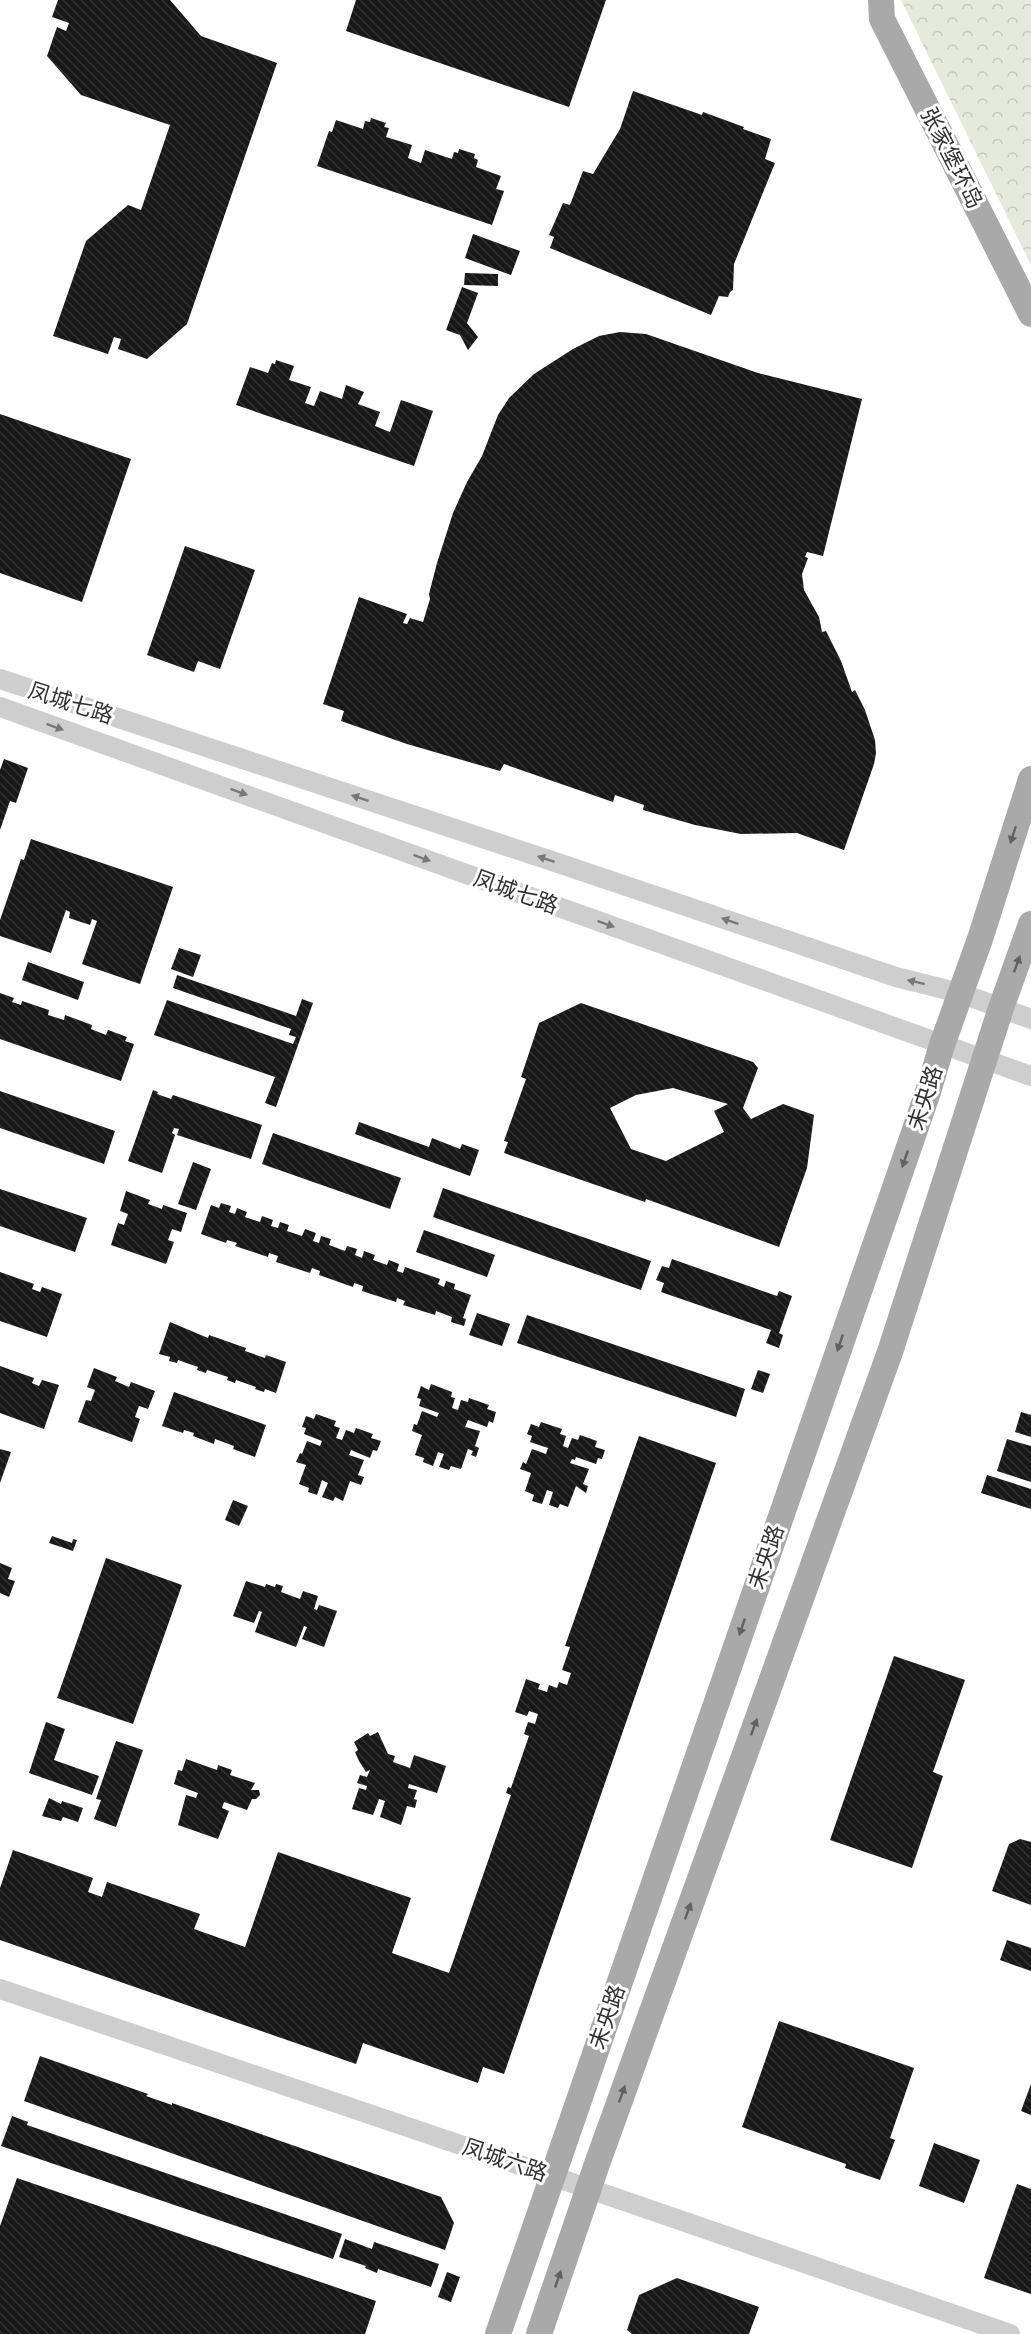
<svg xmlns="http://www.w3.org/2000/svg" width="1031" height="2334" viewBox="0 0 1031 2334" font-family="Cabin,'Noto Sans SC',sans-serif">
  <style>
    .park { fill: url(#park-crowns) }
    .building { fill: url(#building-back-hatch); fill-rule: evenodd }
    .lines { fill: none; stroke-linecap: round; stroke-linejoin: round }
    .tertiary { stroke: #cecece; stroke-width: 20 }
    .primary { stroke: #a9a9a9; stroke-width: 26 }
    .oneway { fill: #787878 }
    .oneway2 { fill: #616161 }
    .labels { text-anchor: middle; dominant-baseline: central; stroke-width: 6; stroke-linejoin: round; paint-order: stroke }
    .street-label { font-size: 22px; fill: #313131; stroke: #fff }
  </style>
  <defs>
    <pattern id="park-crowns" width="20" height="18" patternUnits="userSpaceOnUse" patternTransform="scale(1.5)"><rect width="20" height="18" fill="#e5eadd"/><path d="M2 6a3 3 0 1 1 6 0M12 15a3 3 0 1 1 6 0" fill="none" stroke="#c5c9be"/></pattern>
    <pattern id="building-back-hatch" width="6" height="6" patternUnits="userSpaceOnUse" patternTransform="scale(1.5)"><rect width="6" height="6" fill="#181818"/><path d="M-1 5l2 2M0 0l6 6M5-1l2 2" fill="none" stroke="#313131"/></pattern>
  </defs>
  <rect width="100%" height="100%" fill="#fff"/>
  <polygon class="park" points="901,0 1031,0 1031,265"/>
  <g class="building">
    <polygon points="58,0 170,0 201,36 277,63 187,324 147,359 118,349 121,339 114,337 108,354 53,336 86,241 128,205 141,210 170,125 81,95 47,56 57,27 66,31 69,23 52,17"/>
    <polygon points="356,0 606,0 569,107 346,31"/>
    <polygon points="633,91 702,115 703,112 744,127 743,129 771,139 765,159 775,163 734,264 733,290 730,292 728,297 719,296 711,315 550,248 554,237 549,235 563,203 570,205 583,171 593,174 620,129"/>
    <polygon points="371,118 386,123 384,127 389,128 386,137 412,145 408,158 421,163 425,150 452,159 454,152 458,153 459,149 475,154 474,158 478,160 476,167 501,176 496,189 504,191 492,225 317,166 329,131 332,132 336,120 363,129 365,121 370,122"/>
    <polygon points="473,234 520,251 511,275 465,258"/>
    <polygon points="465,273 498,274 498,286 464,285"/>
    <polygon points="462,287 478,293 467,323 478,337 468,350 460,335 446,330"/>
    <polygon points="620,332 646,334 758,373 862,399 823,556 807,552 805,557 808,558 802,574 804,590 819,617 822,632 826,631 841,661 852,692 855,690 865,710 875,740 876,753 874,764 844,850 797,833 741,834 695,825 643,810 644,805 615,795 613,802 504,764 500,771 407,744 341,721 344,711 323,704 359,597 407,614 403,623 407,624 410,618 423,622 430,599 429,594 437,563 453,513 467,482 482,456 498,415 509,398 534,374 573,349 599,336"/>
    <polygon points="276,360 294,366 289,380 311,387 305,403 314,406 320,391 342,399 346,385 364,392 358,404 380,412 375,426 390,432 401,400 433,411 414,466 236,405 250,367 268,373 272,363 275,364"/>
    <polygon points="0,414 131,459 82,602 0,573"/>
    <polygon points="185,546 255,570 220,669 198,661 194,672 147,655"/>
    <polygon points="4,759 28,768 16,803 10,801 0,830 0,770"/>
    <polygon points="31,839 173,887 140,984 82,964 97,921 92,919 90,925 69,918 70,912 66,910 51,953 0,936 0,920 21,859 24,860"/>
    <polygon points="179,948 201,955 193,977 171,969"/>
    <polygon points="28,962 84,982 78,1000 22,980"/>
    <polygon points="177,975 296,1016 302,999 313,1003 276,1107 265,1103 275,1077 154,1035 167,1000 293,1044 296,1037 289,1035 291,1029 173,988"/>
    <polygon points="0,993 14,998 12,1002 21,1005 22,1001 49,1010 48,1015 64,1020 65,1015 92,1025 91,1029 106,1035 108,1030 127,1037 125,1041 134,1044 121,1081 0,1039"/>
    <path d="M581,1003L753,1062L758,1068L743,1108L751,1119L783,1104L814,1115L807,1168L779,1247L646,1199L645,1202L504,1153L508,1142L504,1141L526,1079L521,1077L539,1023ZM673,1088L728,1104L714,1111L724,1132L666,1161L631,1149L610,1108L636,1095Z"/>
    <polygon points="153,1090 158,1092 157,1094 171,1099 173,1095 262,1125 251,1159 177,1135 179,1129 174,1128 172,1133 175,1135 162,1173 128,1161"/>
    <polygon points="0,1091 115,1131 104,1164 0,1128"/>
    <polygon points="359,1122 429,1147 432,1138 460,1149 462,1144 479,1150 470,1176 355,1134"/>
    <polygon points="273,1133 401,1178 390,1209 262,1164"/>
    <polygon points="193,1162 211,1169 196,1210 178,1204"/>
    <polygon points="443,1188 651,1261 641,1290 433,1217"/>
    <polygon points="0,1189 87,1218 75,1252 0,1226"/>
    <polygon points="126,1191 150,1200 148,1204 162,1209 163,1205 187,1213 181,1232 172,1229 168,1240 174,1242 166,1264 111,1245 118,1223 124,1225 128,1214 120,1211"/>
    <polygon points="221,1203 231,1206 229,1212 235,1214 237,1208 247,1212 245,1217 260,1222 262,1216 273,1220 271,1226 278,1228 280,1222 289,1225 287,1231 302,1236 305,1229 316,1233 313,1241 319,1243 321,1236 331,1239 329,1245 345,1251 347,1246 357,1249 355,1255 362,1258 364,1251 375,1255 373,1260 387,1265 389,1260 399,1264 397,1271 403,1273 405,1267 440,1279 438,1284 444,1287 446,1281 455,1284 454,1289 471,1295 463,1318 466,1319 464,1326 451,1322 452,1317 436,1311 435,1315 403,1305 405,1301 397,1298 396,1302 362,1291 363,1286 354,1283 353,1287 319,1275 320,1271 312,1268 310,1273 276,1262 278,1256 269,1253 268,1257 235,1246 237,1243 227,1240 226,1243 201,1234 211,1205 219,1208"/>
    <polygon points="424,1230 495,1255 487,1277 416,1252"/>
    <polygon points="672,1259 777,1296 779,1291 792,1296 779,1333 783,1335 779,1348 766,1343 771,1330 661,1292 664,1283 656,1280 662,1266 669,1268"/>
    <polygon points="0,1272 34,1284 32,1289 40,1292 42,1287 62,1294 47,1337 0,1321"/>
    <polygon points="477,1313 510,1324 502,1346 469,1335"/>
    <polygon points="527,1315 745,1389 736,1417 517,1343"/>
    <polygon points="170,1322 208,1338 209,1335 246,1348 245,1351 265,1358 266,1355 286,1362 276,1393 265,1389 264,1392 255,1389 256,1387 236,1380 235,1383 227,1380 228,1377 207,1370 206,1373 197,1370 198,1367 178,1360 177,1363 169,1361 170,1357 159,1354"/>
    <polygon points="0,1366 34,1378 32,1383 39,1386 42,1380 59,1385 44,1429 0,1413"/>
    <polygon points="94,1368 117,1377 115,1381 129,1387 131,1382 155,1391 148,1409 139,1406 135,1417 140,1419 132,1442 78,1422 86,1400 91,1401 95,1390 87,1387"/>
    <polygon points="758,1370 770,1374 763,1393 751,1389"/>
    <polygon points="431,1384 452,1392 451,1397 455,1398 452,1408 458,1410 461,1400 468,1402 469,1398 489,1405 487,1409 496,1412 493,1423 489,1421 487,1427 468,1420 465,1427 480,1431 475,1446 479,1448 476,1457 471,1455 473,1451 468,1449 461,1469 451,1466 449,1470 439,1467 444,1454 438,1452 433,1466 423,1462 424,1458 415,1455 422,1435 412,1431 414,1424 417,1425 422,1411 437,1417 439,1413 419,1406 421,1399 417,1398 421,1386 429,1390"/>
    <polygon points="174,1392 266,1425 255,1457 233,1449 234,1446 215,1439 214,1444 193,1436 194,1433 184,1430 183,1433 162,1426"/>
    <polygon points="1021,1412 1031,1415 1031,1437 1015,1432"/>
    <polygon points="316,1414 336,1421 334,1426 340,1428 336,1438 342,1440 346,1430 354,1433 356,1428 373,1434 371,1438 381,1441 377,1451 373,1450 370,1458 351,1450 349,1455 364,1460 358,1475 364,1477 361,1485 350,1481 343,1501 335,1497 333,1501 322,1497 328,1483 322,1480 317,1495 308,1492 309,1488 299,1484 306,1465 296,1462 300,1453 302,1454 307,1441 320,1446 322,1441 304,1434 306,1428 302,1427 306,1416 314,1419"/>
    <polygon points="541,1422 562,1429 560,1434 566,1436 563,1446 568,1448 572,1438 578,1440 580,1435 597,1441 595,1447 605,1450 602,1459 598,1458 596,1464 576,1457 575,1460 572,1459 570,1463 589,1469 583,1484 588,1486 586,1493 576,1486 568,1507 560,1504 558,1508 549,1505 553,1492 547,1490 542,1504 532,1501 534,1495 525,1491 531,1473 520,1469 523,1462 526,1464 532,1449 546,1454 548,1448 530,1442 532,1436 527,1434 531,1424 539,1427"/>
    <polygon points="639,1436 716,1463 504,2074 483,2067 478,2083 363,2043 356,2064 0,1940 0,1888 13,1850 93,1878 88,1892 102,1897 107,1882 200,1914 194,1929 245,1947 278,1852 411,1898 392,1953 449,1973 511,1795 506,1793 508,1787 511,1788 529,1736 524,1734 528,1722 535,1724 538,1714 529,1711 527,1716 515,1712 526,1679 540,1684 538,1689 547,1692 549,1685 557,1688 559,1682 567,1685 571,1673 562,1670 570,1647 565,1646"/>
    <polygon points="1007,1439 1031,1446 1031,1482 997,1471"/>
    <polygon points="0,1449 11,1452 0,1483"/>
    <polygon points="987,1475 1031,1489 1031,1509 981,1493"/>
    <polygon points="233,1500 248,1506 239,1526 225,1520"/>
    <polygon points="52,1536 72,1543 73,1539 77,1540 73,1551 49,1543"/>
    <polygon points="106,1558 182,1585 133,1724 57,1698"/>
    <polygon points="0,1563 12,1568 8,1579 15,1581 9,1597 0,1593"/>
    <polygon points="246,1581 265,1587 266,1584 275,1587 276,1584 283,1586 281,1592 300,1599 303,1591 318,1596 314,1609 317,1610 319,1605 337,1611 324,1647 302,1639 307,1627 304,1626 296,1647 255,1632 262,1612 259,1611 254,1623 233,1616"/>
    <polygon points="894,1656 965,1680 933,1772 943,1776 912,1868 830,1840"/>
    <polygon points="46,1722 65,1729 54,1760 99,1776 92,1795 29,1773"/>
    <polygon points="378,1732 388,1754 395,1756 393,1762 410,1768 414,1755 446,1766 437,1793 409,1784 408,1788 417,1790 414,1799 417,1800 415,1808 407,1806 401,1825 380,1817 385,1801 379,1799 373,1815 352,1809 359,1788 366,1790 367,1786 357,1783 360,1775 367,1777 370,1770 366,1772 359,1761 355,1752 358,1750 354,1742 368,1733 370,1736"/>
    <polygon points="116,1741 143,1750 116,1827 94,1819 101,1800 96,1799"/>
    <polygon points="186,1759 217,1770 218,1765 232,1770 230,1775 255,1783 251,1790 259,1790 260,1795 256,1799 252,1799 247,1810 224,1802 222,1808 229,1811 218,1839 178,1825 186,1795 196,1798 198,1793 174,1784 178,1770 182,1771"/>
    <polygon points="49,1798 61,1804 62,1801 83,1808 78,1822 63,1817 61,1821 42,1816"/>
    <polygon points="1020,1839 1031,1842 1031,1905 992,1891 1009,1844"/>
    <polygon points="1007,1940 1031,1948 1031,1971 1000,1960"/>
    <polygon points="779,2021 914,2068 890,2138 895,2140 880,2180 845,2168 846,2164 742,2127"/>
    <polygon points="40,2056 148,2094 146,2096 172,2105 172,2103 441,2197 454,2223 445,2250 24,2101"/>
    <polygon points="1031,2084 1031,2115 1021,2111"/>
    <polygon points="12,2116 28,2122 27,2125 342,2234 333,2259 1,2146"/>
    <polygon points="934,2143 980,2160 964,2203 919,2186"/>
    <polygon points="17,2178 376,2301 365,2334 0,2334 0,2226"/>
    <polygon points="1017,2184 1031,2189 1031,2294 984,2278"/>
    <polygon points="345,2239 372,2249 374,2242 439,2264 431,2287 378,2269 377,2273 365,2268 366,2266 339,2257"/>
    <polygon points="447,2272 460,2277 451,2302 438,2297"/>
    <polygon points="677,2278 759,2307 749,2334 632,2334 627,2330 639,2295"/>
  </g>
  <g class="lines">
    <g class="tertiary">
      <polyline points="0,679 549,860 896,977 960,993 1031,1019"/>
      <polyline points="0,707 1031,1076"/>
      <polyline points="0,1989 552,2176 1010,2334"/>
    </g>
    <g class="primary">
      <polyline points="881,0 882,19 1031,314"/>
      <polyline points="498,2334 927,1095 942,1045 980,939 1031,779"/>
      <polyline points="539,2334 597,2164 890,1352 1001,1008 1031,924"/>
    </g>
  </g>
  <defs><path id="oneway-solid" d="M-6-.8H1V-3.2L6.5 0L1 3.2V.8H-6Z" transform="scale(1.5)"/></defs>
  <g class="oneway">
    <use href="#oneway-solid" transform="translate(55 727) rotate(20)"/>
    <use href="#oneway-solid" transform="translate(239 792) rotate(20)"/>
    <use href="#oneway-solid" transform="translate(360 798) rotate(-162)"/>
    <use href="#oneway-solid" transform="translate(422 858) rotate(20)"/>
    <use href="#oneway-solid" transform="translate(546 859) rotate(-162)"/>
    <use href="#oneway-solid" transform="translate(730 921) rotate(-161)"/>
    <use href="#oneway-solid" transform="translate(606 924) rotate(20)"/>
    <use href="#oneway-solid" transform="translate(916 982) rotate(-166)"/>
  </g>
  <g class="oneway2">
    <use href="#oneway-solid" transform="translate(1013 835) rotate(108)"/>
    <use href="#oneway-solid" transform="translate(1017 964) rotate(-70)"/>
    <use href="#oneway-solid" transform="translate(905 1159) rotate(109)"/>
    <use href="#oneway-solid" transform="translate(840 1343) rotate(109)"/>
    <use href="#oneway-solid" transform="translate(742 1627) rotate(109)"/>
    <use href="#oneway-solid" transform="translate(754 1727) rotate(-70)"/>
    <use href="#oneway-solid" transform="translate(688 1911) rotate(-70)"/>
    <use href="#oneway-solid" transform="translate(622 2094) rotate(-70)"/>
    <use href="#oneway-solid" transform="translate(558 2279) rotate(-71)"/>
  </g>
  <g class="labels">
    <g class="street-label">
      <text transform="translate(952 158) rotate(63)">张家堡环岛</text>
      <text transform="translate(71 703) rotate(18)">凤城七路</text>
      <text transform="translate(516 892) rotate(20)">凤城七路</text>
      <text transform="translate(925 1098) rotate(-72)">未央路</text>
      <text transform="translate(766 1557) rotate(-71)">未央路</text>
      <text transform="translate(607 2017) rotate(-71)">未央路</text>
      <text transform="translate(505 2160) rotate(19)">凤城六路</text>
    </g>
  </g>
</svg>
